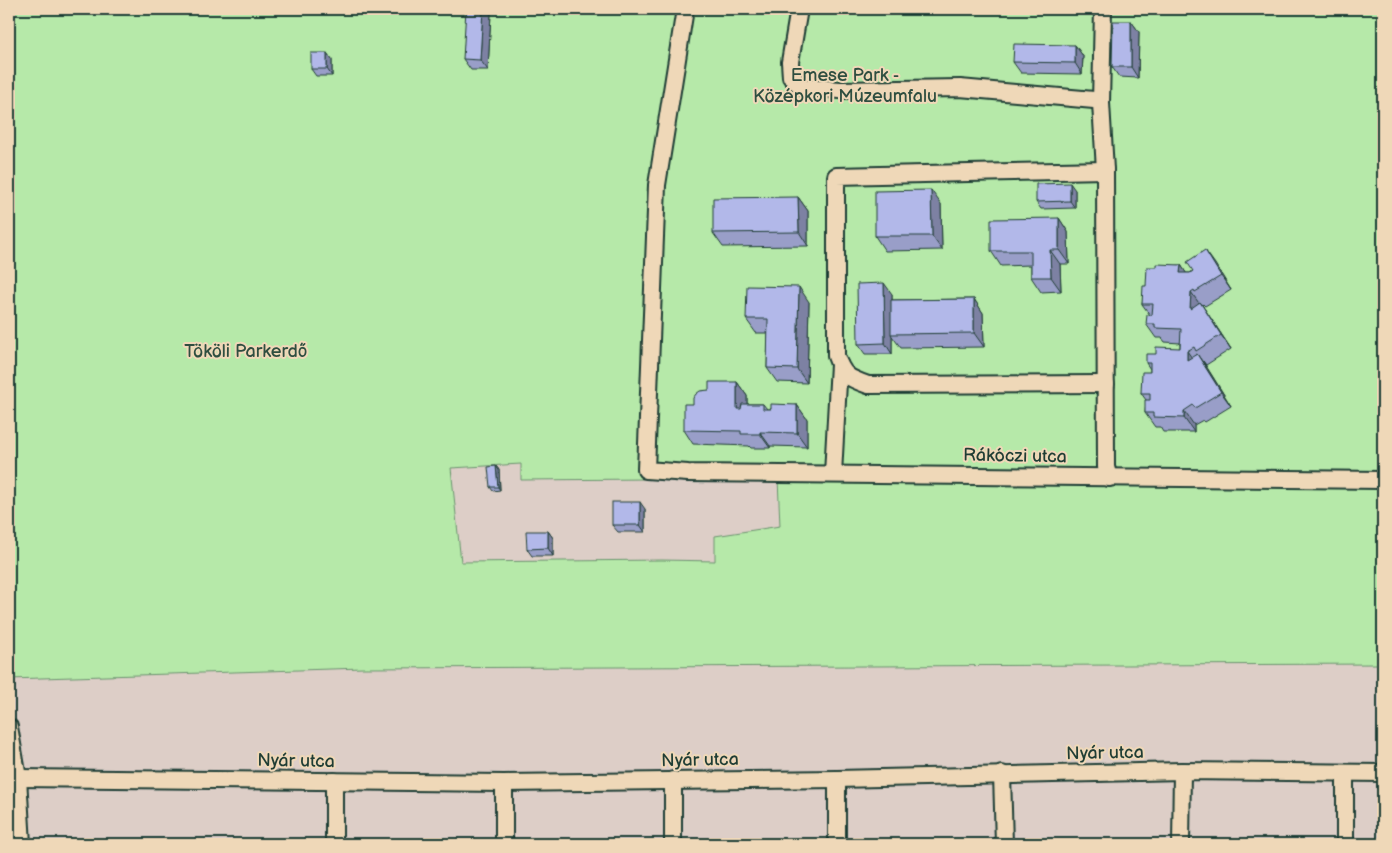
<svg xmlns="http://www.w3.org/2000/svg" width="1392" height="853" viewBox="0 0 1392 853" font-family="'Balsamiq Sans',sans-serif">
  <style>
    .green { fill: #b6e9a9; stroke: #6a936e; fill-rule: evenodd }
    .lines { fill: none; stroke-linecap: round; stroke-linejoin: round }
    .minor-casing { stroke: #1f3d34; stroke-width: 20 }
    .minor { stroke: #efd8b8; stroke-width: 16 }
    .wall { fill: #999ec8; stroke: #1f3d34 }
    .shaded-wall { fill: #7d81a3; stroke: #1f3d34 }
    .building { fill: #b2b8e9; stroke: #1f3d34 }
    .labels { text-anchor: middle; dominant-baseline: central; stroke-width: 4; stroke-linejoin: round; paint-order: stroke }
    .park-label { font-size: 18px; fill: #2e4e40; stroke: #efd8b8 }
    .street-label { font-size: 18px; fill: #1f3d34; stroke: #efd8b8 }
  </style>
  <rect width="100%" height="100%" fill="#ddcec7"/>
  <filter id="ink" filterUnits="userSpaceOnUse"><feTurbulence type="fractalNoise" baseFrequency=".02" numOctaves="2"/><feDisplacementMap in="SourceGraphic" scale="10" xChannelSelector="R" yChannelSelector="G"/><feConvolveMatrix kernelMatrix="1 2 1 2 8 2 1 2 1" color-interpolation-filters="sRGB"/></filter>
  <g filter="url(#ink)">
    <path class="green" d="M9,9H1383V664L363,668L9,679ZM521,464V480L778,478L780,526L715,536V561L662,560L461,562L451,468Z"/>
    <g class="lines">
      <g class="minor-casing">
        <g id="minor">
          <polyline points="685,9 657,185 646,470 688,473 1383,480"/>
          <polyline points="799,9 790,62 791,77 802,87 840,90 960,88 1094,100"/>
          <polyline points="1103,9 1101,103 1105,170 1106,467 1109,478"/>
          <path d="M1105,170L836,176V356C843,376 848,378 868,385L1106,384"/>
          <polyline points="833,474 839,364"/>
          <polyline points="9,727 18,778 22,844"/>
          <polyline points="1002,774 1004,844"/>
          <polyline points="18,778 504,783 837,779 1182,771 1383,773"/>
          <polyline points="837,779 837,844"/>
          <polyline points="673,780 673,844"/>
          <polyline points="504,783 504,844"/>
          <polyline points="334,844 334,781"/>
          <polyline points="1181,844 1182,771"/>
          <polyline points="1345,844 1345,773"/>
        </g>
      </g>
      <use href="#minor" class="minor"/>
    </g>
    <g class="wall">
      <polygon points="491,13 488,70 471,70 463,59"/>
      <polygon points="1131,21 1139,32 1138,78 1119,77 1112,67"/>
      <polygon points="1075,45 1083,56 1082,74 1021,73 1013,62"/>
      <polygon points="327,53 332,60 332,76 316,76 311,69"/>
      <polygon points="1075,190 1075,208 1041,209 1036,202"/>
      <polygon points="798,197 808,211 808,246 723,247 713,233"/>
      <polygon points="941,204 942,250 885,251 875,236"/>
      <polygon points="1059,218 1068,232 1069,264 1060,264 1061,291 1041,292 1031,277 1031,265 1001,266 991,251"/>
      <polygon points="1205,250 1231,290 1205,306 1203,304 1202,305 1231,349 1206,365 1203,361 1231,406 1205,422 1203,420 1194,425 1194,432 1163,432 1160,427 1155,427 1145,413 1146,400 1141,393 1150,372 1150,369 1146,363 1156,354 1180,348 1180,343 1165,342 1162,338 1156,338 1146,324 1150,315 1142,304 1146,286 1157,267 1181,265 1186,273 1190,273 1193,271"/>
      <polygon points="892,294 892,300 974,299 983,313 984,347 901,348 892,336 892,354 865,354 858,344"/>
      <polygon points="809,302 807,383 777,382 767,368 768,333 756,333 746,319"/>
      <polygon points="737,382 747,396 747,404 763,404 767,409 771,409 797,405 807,419 807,447 770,446 770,448 751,448 749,446 693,444 684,430 693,404 709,390"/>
      <polygon points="496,466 499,470 500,490 493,491 490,487"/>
      <polygon points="645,509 645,532 618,532 612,525"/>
      <polygon points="548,531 553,538 553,556 532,556 527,549"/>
    </g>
    <g class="shaded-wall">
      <polygon points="483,9 488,9 491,13 488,70 480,60"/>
      <polygon points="1131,21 1139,32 1138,78 1131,67"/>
      <polygon points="1075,45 1083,56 1082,74 1075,63"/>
      <polygon points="327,53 332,60 332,76 327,69"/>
      <polygon points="1070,183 1075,190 1075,208 1070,201"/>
      <polygon points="931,190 941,204 942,250 932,236"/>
      <polygon points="798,197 808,211 808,246 799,232"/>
      <polygon points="1059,218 1068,232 1069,264 1059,250"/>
      <polygon points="1050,250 1060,264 1061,291 1051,277"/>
      <polygon points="1205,250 1215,264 1231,290 1221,276"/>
      <polygon points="1181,265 1190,279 1180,273"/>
      <polygon points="884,283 892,294 892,334 891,334 892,336 892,354 885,343"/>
      <polygon points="799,287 809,302 807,383 797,369"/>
      <polygon points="1191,292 1201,306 1190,309"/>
      <polygon points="974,299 983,313 984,347 974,333"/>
      <polygon points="1200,302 1210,317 1231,349 1221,335"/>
      <polygon points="1187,351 1197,365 1187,360"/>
      <polygon points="1197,354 1207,368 1231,406 1221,392"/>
      <polygon points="737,382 747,396 747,423 737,409"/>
      <polygon points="797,405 807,419 807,447 797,433"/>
      <polygon points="1184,411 1194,425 1194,432 1184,418"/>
      <polygon points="760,432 770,446 770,448 760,434"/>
      <polygon points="496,466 499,470 500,490 498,487"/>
      <polygon points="640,502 645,509 645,532 640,525"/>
      <polygon points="548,531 553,538 553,556 548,548"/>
    </g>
    <g class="building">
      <polygon points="466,9 483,9 480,60 463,59"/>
      <polygon points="1113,21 1131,21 1131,67 1112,67"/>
      <polygon points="1014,44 1075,45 1075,63 1013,62"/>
      <rect x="311" y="53" width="16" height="16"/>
      <polygon points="1070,183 1070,201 1036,202 1036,184"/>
      <polygon points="931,190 932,236 875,236 875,191"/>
      <polygon points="798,197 799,232 713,233 713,198"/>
      <polygon points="1059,218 1059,250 1050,250 1051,277 1031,277 1031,251 991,251 991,219"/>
      <polygon points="1205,250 1221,276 1195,292 1194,290 1191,292 1190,309 1200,302 1221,335 1196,351 1194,347 1187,351 1187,360 1197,354 1221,392 1195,408 1193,405 1184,411 1184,418 1153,417 1153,413 1145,413 1145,400 1150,400 1150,393 1141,393 1142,372 1150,372 1150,363 1146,363 1146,354 1156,354 1156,347 1180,348 1181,329 1155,328 1155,324 1146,324 1147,315 1152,315 1153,304 1142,304 1143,286 1146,286 1147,267 1157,267 1157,264 1181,265 1180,273 1190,273 1193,271 1187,262"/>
      <polygon points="884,283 885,343 858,344 857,284"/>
      <polygon points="747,286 799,287 797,369 767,368 768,319 746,319"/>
      <polygon points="974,299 974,333 891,334 891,300"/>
      <polygon points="709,382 737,382 737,409 741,409 742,404 763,404 763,409 771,409 771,404 797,405 797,433 760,432 760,434 741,434 741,431 684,430 684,404 693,404 693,398 696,394 700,391 709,390"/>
      <polygon points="496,466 498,487 490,487 488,467"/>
      <rect x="612" y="502" width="28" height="23"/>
      <polygon points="526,531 548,531 548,548 527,549"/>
    </g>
  </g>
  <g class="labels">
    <g class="park-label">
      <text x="845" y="75">Emese Park -<tspan x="845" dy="21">Középkori Múzeumfalu</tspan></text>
      <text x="246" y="351">Tököli Parkerdő</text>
    </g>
    <g class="street-label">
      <text transform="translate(1015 456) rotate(1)">Rákóczi utca</text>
      <text transform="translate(1105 753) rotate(-1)">Nyár utca</text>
      <text transform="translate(700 760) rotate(-1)">Nyár utca</text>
      <text transform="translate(296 761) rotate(1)">Nyár utca</text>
    </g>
  </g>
  <rect width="1392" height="853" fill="none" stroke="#efd8b8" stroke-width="30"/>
  <rect x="15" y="15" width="1362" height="823" fill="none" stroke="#1f3d34" stroke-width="2" filter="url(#ink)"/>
</svg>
